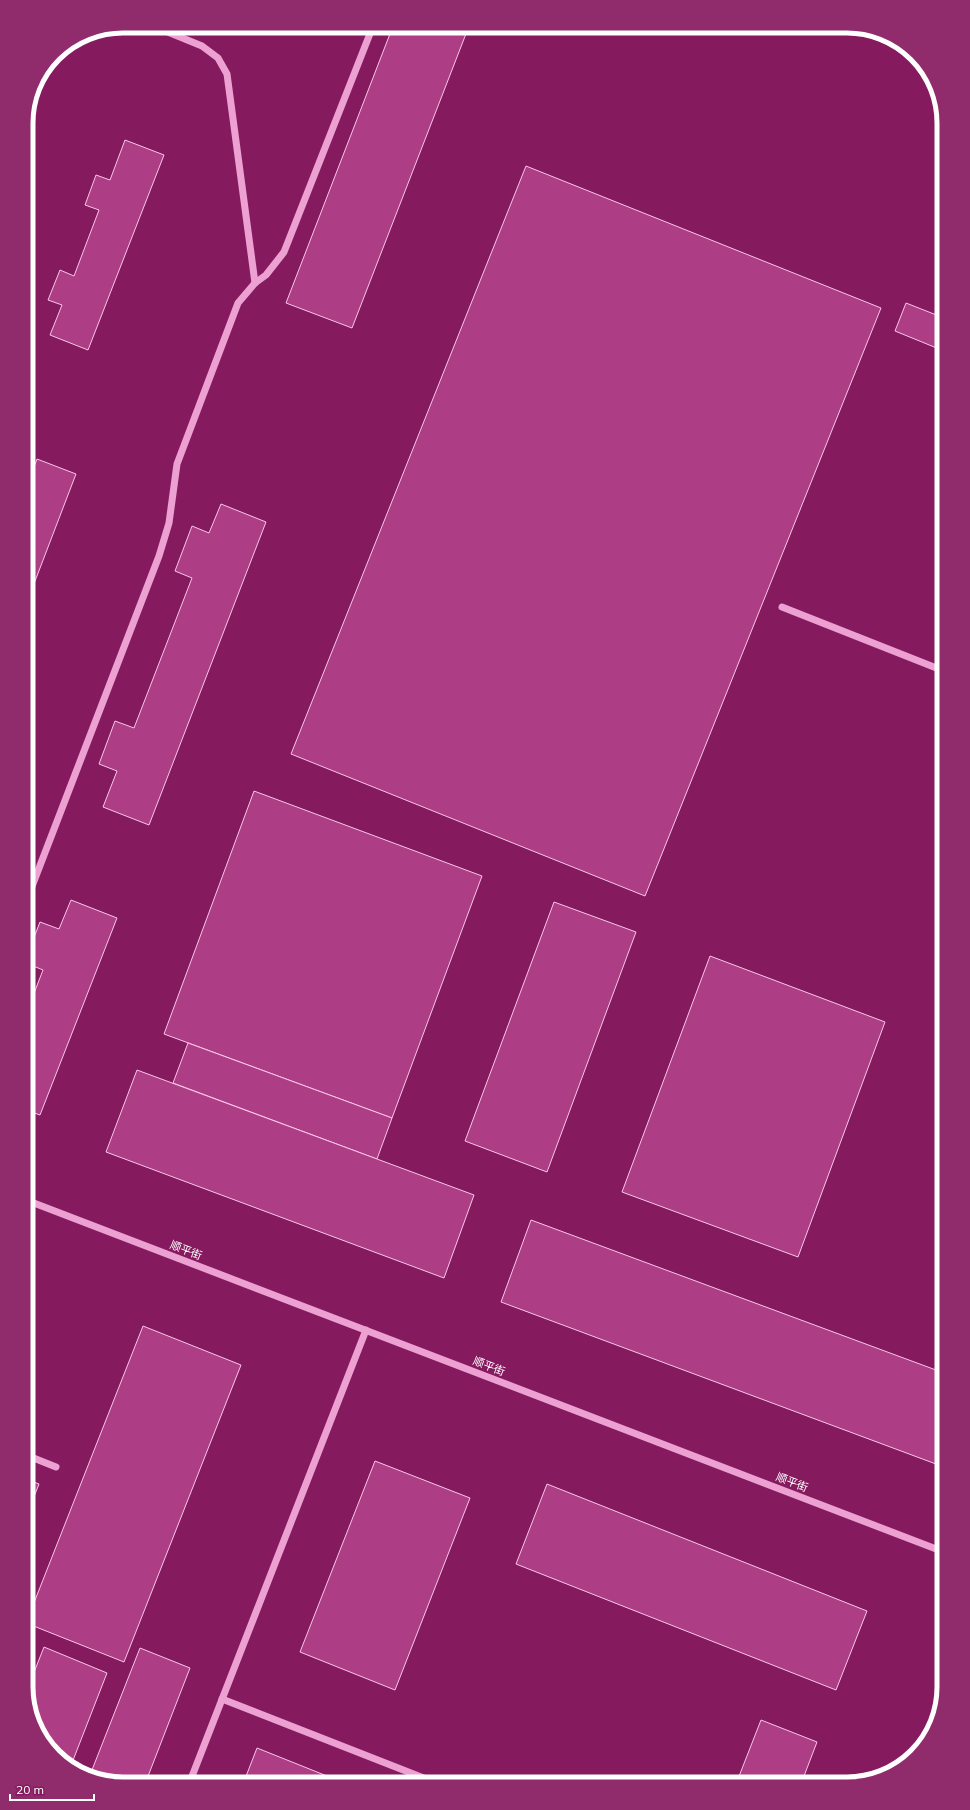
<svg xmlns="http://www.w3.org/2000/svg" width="970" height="1810" viewBox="0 0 970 1810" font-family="Mulish,'Noto Sans SC',sans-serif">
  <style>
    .building { fill: #ad3e86; stroke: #f9c6e7 }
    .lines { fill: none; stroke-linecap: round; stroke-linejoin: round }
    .minor { stroke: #eca1d2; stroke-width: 7 }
    .labels { text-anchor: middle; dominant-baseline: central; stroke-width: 3.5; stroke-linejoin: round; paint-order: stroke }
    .street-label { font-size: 11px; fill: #fff; stroke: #861a5f }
    .rim { fill: none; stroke: #fff; stroke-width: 5 }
  </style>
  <rect width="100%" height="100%" fill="#861a5f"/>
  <g class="building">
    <polygon points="393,26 469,26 352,328 286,303"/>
    <polygon points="125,140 164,155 88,350 50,335 62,305 48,300 60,270 74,276 99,210 85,205 96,175 110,180"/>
    <polygon points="526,166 881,308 645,896 291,754"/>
    <polygon points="906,303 944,318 944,351 895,331"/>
    <polygon points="37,459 76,474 32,589 26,586 26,488"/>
    <polygon points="221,504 266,522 149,825 103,807 117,771 99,764 115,721 134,728 192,578 175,571 192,526 209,533"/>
    <polygon points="254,791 482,876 392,1118 164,1034"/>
    <polygon points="71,900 117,918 40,1115 26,1110 26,1014 43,970 26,963 26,958 40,922 59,929"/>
    <polygon points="554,902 636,932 547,1172 465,1141"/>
    <polygon points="710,956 885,1022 798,1257 622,1192"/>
    <polygon points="188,1043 392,1118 377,1159 173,1083"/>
    <polygon points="137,1070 474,1195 444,1278 106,1152"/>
    <polygon points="531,1220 944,1373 944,1467 501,1302"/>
    <polygon points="143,1326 241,1365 124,1662 26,1623"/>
    <polygon points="375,1461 470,1498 395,1690 300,1652"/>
    <polygon points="26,1479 39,1484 26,1517"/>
    <polygon points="547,1484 867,1611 836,1690 516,1564"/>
    <polygon points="44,1647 107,1673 70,1768 34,1724 27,1690"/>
    <polygon points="140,1648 190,1668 145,1784 117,1784 90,1775"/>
    <polygon points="761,1720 817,1742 801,1784 736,1784"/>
    <polygon points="257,1748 347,1784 243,1784"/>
  </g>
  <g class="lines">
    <g class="minor">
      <polyline points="153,26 202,46 218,58 227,74 255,283"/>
      <polyline points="782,607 944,671"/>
      <polyline points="26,902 159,556 169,523 177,464 238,303 255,283 266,275 284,252 373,26"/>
      <polyline points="26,1200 944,1552"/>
      <polyline points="26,1455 56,1467"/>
      <polyline points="222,1699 439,1784"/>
      <polyline points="189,1784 366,1330"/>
    </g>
  </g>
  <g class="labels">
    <g class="street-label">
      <text transform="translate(186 1250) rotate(21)">顺平街</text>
      <text transform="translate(489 1366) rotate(21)">顺平街</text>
      <text transform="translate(792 1482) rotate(21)">顺平街</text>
    </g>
  </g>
  <path d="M0 0H970V1810H0ZM123 33H847A90 90 0 0 1 937 123V1687A90 90 0 0 1 847 1777H123A90 90 0 0 1 33 1687V123A90 90 0 0 1 123 33Z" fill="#902c6c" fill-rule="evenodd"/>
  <path class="rim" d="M123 33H847A90 90 0 0 1 937 123V1687A90 90 0 0 1 847 1777H123A90 90 0 0 1 33 1687V123A90 90 0 0 1 123 33Z"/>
  <path d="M10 1794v6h84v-6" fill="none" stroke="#ffffff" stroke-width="2"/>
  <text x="16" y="1794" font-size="12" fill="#ffffff" stroke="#861a5f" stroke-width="3" paint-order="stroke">20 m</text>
</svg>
